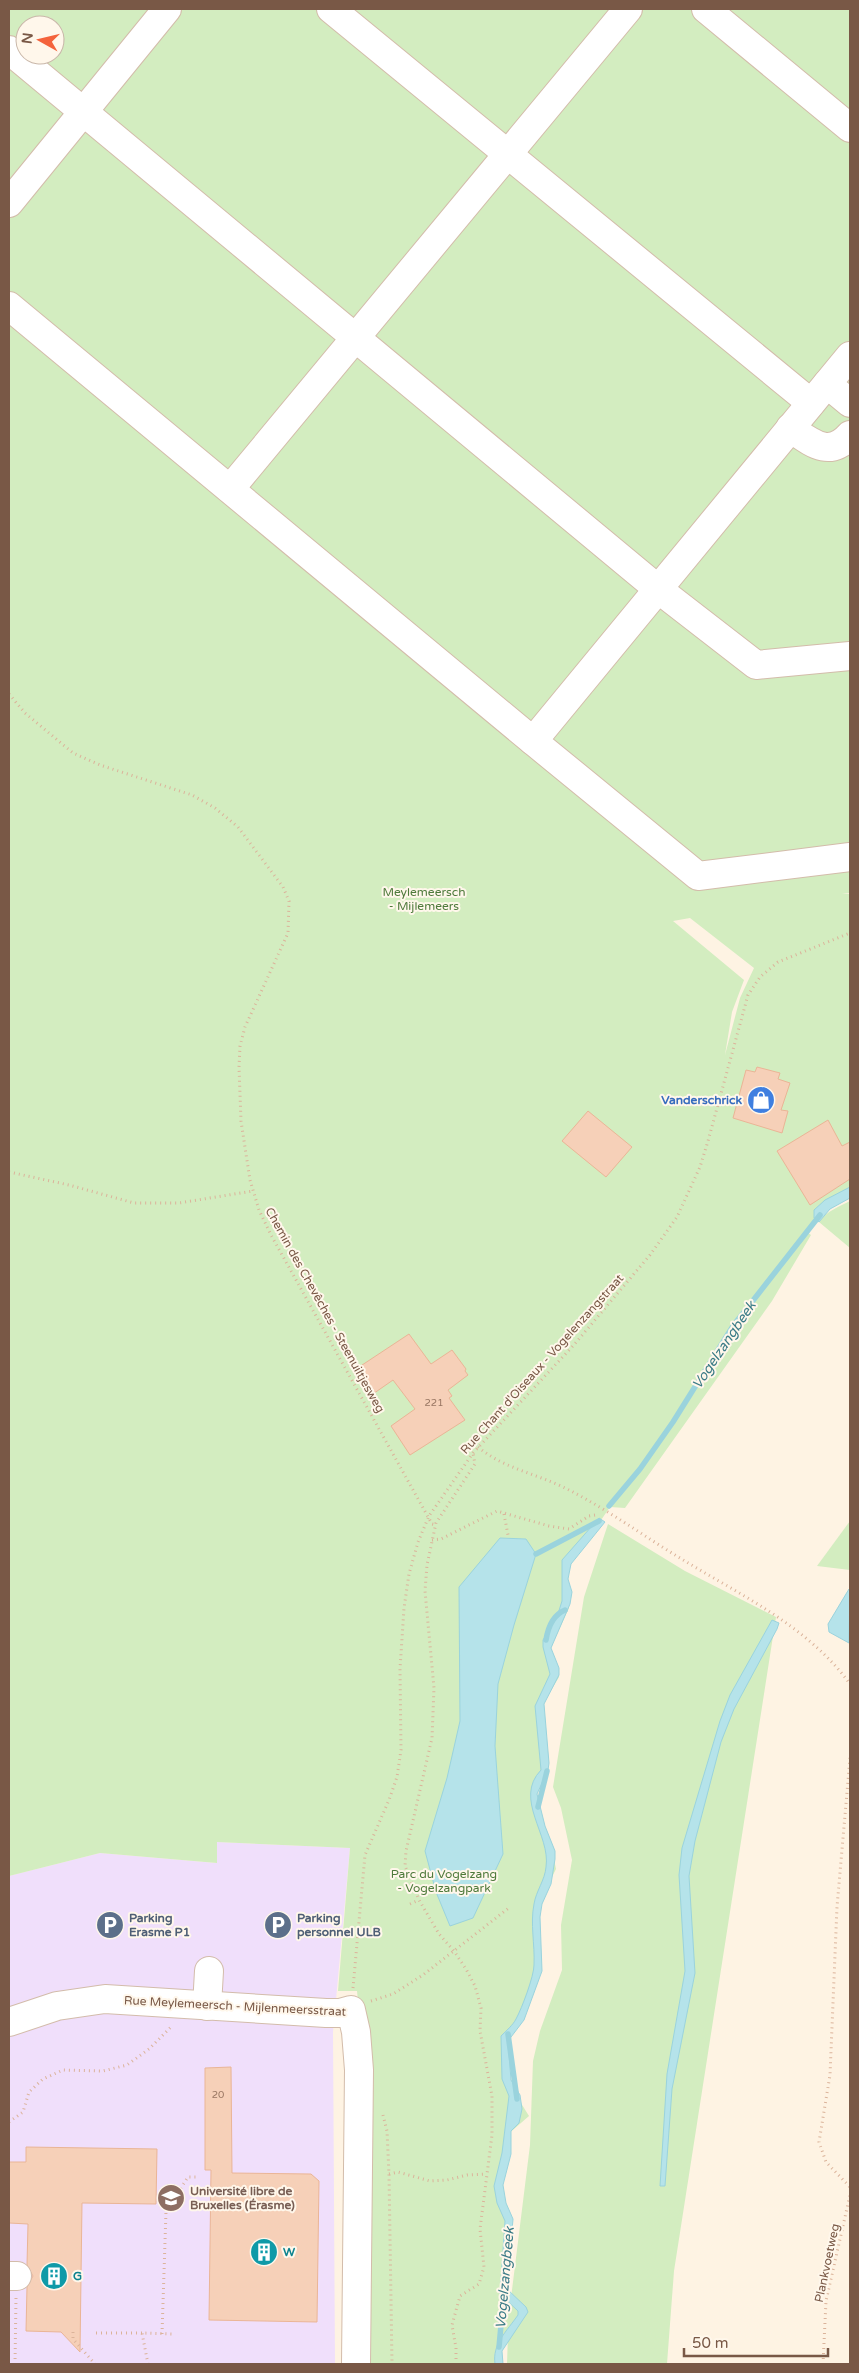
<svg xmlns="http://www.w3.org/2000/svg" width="859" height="2373" viewBox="0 0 859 2373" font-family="'Varela Round',sans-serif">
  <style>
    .education { fill: #f0dffb }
    .green { fill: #d3edc0; fill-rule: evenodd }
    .water { fill: #b5e3ea; stroke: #9ad3dd }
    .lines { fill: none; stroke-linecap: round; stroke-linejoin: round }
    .stream { stroke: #9ad3dd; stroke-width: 5.5 }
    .building { fill: #f6d0b8; stroke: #eab596 }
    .minor-casing { stroke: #d3bcaa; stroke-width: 30 }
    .path { stroke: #dbb39a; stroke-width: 3; stroke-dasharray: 1 4; stroke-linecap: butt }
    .minor { stroke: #fff; stroke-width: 28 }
    .labels { text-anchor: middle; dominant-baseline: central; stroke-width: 4; stroke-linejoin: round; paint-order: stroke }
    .number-label { font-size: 10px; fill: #987662 }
    .park-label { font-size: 12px; fill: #4e7a3b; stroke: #fff7eb }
    .shop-label { font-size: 12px; font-weight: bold; fill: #366cbe; stroke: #fff7eb; text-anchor: end }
    .street-label { font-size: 12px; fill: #795846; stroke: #fff7eb }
    .service-label { font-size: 12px; font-weight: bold; fill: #4e5e75; stroke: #fff7eb; text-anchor: start }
    .education-label { font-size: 12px; font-weight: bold; fill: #785e54; stroke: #fff7eb; text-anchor: start }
    .culture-label { font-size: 12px; font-weight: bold; fill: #0d838f; stroke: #fff7eb; text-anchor: start }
    .water-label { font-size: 14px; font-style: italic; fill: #3b7b87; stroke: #fff7eb }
  </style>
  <rect width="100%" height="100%" fill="#fef3e3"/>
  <polygon class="education" points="217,1842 350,1848 333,2032 335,2364 9,2364 9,1876 100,1853 216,1863"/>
  <g class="green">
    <path d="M9,9H850V893L842,894H850V1193L822,1208L807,1232L811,1235L772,1301L625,1508L610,1507L571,1564L568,1574L569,1608L550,1649L559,1677L542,1705L548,1766L534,1789L544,1831L551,1845L556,1869L539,1903L536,1931L541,1961L524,2017L508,2034L509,2084L529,2116L507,2135L498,2188L512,2223L504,2292L511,2298L530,2145L533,2061L540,2031L562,1970L561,1925L572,1860L561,1808L553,1787L584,1597L608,1524L685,1571L776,1617L674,2271L667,2364H507L508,2334L498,2346L499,2364H370L369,2051L359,2011L357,1991H338L350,1848L217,1842V1863L100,1853L9,1876ZM25,25H55V55H25ZM690,918L754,968L740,998L725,1055L732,1012L744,980L673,921Z"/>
    <path d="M850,1201V1248L819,1222C825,1212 840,1206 850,1201Z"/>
    <polygon points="850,1521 850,1570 817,1566"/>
  </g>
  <g class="water">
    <polygon points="850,1187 850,1198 830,1209 819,1222 814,1218 814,1210 825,1200"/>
    <path d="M599,1518L605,1522L571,1564L568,1579L572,1592L570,1604L551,1648L559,1668V1675L544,1704L549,1763L548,1770L537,1794L545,1826L555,1851V1859L551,1884L542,1904L540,1917L542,1971L524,2020L508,2041L511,2080L520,2095L522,2109L519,2123L511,2131V2154L503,2185L506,2203L513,2219L507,2289L526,2307L528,2312L502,2351L503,2364H495C492,2344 507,2331 518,2315V2311L500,2294L505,2221L497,2203L494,2186L502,2153L509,2096L502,2079L501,2036C506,2031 513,2025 516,2019C522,2008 534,1976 534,1965C535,1944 530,1924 534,1904C536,1891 545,1880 546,1867C551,1835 513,1799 541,1770L535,1706L550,1674L543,1647V1640L557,1617L562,1601V1560Z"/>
    <polygon points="500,1538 526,1539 536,1554 514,1625 498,1684 495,1746 503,1854 473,1918 450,1926 436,1892 425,1851 447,1778 460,1721 459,1587"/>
    <polygon points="849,1589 850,1589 849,1643 829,1632 828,1624"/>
    <polygon points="772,1620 779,1623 777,1629 734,1709 721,1742 695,1841 689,1876 695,1973 672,2089 665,2186 660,2186 667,2074 685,1971 679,1875 682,1848 720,1721 730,1695"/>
  </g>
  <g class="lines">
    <g class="stream">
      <polyline points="609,1506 640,1469 673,1422 733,1326 820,1215"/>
      <polyline points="536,1554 599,1521"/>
      <path d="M546,1640C548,1627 553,1615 565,1610"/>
      <polyline points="538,1807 547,1771"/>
      <polyline points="508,2034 517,2099"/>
      <polyline points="499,2347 504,2292"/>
    </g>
  </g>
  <g class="building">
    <polygon points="757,1067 780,1073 778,1079 790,1083 781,1110 788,1111 782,1133 733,1118 746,1070 755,1072"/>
    <polygon points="588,1111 632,1147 606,1177 562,1141"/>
    <polygon points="828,1120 842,1146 850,1142 850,1179 810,1205 777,1151"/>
    <polygon points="409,1334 431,1364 452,1350 466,1369 465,1371 468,1375 448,1390 452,1396 449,1398 465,1420 410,1455 391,1426 415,1409 393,1380 370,1396 353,1371"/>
    <polygon points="231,2067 232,2173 311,2174 319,2181 317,2322 209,2320 211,2170 205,2170 205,2068"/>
    <polygon points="26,2147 157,2149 156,2204 82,2203 80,2352 61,2332 26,2331 27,2287 33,2276 27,2265 28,2224 9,2223 9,2162 26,2162"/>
  </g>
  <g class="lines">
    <g class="minor-casing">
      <g id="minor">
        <polyline points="331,9 811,403"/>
        <polyline points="706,9 850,128"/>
        <polyline points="9,50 658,589 756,665 850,656"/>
        <polyline points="9,203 167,9"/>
        <polyline points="9,306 533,741"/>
        <polyline points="850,356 533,741 698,876 850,857"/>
        <polyline points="827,384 850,403"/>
        <path d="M790,428C811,442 829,459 850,435"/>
        <polyline points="230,489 628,9"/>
        <polyline points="207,2006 209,1971"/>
        <polyline points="9,2022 57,2006 105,1999 326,2013 340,2013 351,2010 356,2032 359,2070 356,2364"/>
        <polyline points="9,2276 17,2276"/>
      </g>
    </g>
    <g class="path">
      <polyline points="9,694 25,713 73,753 100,765 192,795 215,808 238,827 283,887 289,901 288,933 245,1027 240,1046 239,1067 241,1121 250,1180 259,1210 271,1235 432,1524 436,1525"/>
      <polyline points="9,1172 69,1185 134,1203 179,1203 253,1191"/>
      <path d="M478,1447C503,1468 534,1473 563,1487C604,1507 642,1535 680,1558C740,1595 808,1626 850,1684"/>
      <polyline points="504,1514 508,1535"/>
      <polyline points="432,1540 441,1539 497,1511 549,1526 569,1529 589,1516 595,1515"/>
      <polyline points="850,1758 837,1907 830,2075 819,2142 826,2162 850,2187"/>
      <polyline points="410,1904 419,1900"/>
      <polyline points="353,1988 365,1855 389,1800 397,1777 401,1750 400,1669 404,1608 409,1574 418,1542 429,1516 473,1453 573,1346 650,1255 677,1217 700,1167 708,1141 748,995 760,977 778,962 850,933"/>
      <polyline points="371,2001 393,1994 423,1975 510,1907"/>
      <polyline points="383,2115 387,2131 389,2174 392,2364"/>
      <polyline points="9,2122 23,2112 29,2092 43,2079 63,2070 103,2071 127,2065 149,2049 172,2026"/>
      <polyline points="389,2174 398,2172 430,2181 447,2180 467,2175 486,2174"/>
      <polyline points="73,2332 73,2339 95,2364"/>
      <polyline points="96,2333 142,2333"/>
      <polyline points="162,2334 166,2211 188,2177 197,2177"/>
      <polyline points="15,2364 16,2297"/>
      <polyline points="148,2364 142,2333 174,2334"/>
      <polyline points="456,2364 456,2348 452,2325 460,2296 479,2284 484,2267 480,2229 492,2135 492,2096 480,2031 481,2008 475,1986 466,1969 454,1951 439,1934 419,1900 405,1866 406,1851 432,1738 434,1688 425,1591 427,1565 436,1523 475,1464 473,1453"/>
      <polyline points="823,2364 826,2301 850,2195"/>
    </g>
    <use href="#minor" class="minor"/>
  </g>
  <defs>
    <g id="shop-disc" transform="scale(1.4375)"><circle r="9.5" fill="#3f7fe0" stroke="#fff7eb"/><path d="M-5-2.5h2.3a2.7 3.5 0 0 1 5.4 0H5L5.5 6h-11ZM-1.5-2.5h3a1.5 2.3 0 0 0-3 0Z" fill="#fff"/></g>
    <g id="parking-disc" transform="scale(1.4375)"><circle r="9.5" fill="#5c6f8a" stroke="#fff7eb"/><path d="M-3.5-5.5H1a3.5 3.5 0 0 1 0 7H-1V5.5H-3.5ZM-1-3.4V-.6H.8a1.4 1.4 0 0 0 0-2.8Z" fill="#fff"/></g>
    <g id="university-disc" transform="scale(1.4375)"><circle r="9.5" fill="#8d6e63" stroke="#fff7eb"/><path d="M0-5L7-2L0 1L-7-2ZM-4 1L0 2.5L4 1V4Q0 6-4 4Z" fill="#fff"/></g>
    <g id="building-disc" transform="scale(1.4375)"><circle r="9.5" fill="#0f9aa8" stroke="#fff7eb"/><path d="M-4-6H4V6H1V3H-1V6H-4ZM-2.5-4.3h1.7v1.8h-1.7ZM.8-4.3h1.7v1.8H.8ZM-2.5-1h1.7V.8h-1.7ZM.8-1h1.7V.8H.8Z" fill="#fff"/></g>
  </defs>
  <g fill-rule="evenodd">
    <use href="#shop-disc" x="761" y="1100"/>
    <use href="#parking-disc" x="110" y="1925"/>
    <use href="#parking-disc" x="278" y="1925"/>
    <use href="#university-disc" x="171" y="2198"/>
    <use href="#building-disc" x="264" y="2252"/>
    <use href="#building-disc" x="54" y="2276"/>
  </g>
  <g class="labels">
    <g class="number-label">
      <text x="434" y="1403">221</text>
      <text x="218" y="2095">20</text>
    </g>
    <g class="park-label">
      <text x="424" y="892">Meylemeersch<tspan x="424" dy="14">- Mijlemeers</tspan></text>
      <text x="444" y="1874">Parc du Vogelzang<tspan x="444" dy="14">- Vogelzangpark</tspan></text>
    </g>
    <g class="shop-label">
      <text x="742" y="1100">Vanderschrick</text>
    </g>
    <g class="street-label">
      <text transform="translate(325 1310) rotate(61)">Chemin des Chevêches - Steenuiltjesweg</text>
      <text transform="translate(542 1364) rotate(-48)">Rue Chant d'Oiseaux - Vogelenzangstraat</text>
      <text transform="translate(235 2006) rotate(3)">Rue Meylemeersch - Mijlenmeersstraat</text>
      <text transform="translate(827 2263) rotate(-78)">Plankvoetweg</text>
    </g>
    <g class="service-label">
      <text x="129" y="1918">Parking<tspan x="129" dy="14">Erasme P1</tspan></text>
      <text x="297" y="1918">Parking<tspan x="297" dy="14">personnel ULB</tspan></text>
    </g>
    <g class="education-label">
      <text x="190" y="2191">Université libre de<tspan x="190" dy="14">Bruxelles (Érasme)</tspan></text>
    </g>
    <g class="culture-label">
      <text x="283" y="2252">W</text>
      <text x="73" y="2276">G</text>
    </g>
    <g class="water-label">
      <text transform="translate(724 1345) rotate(-56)">Vogelzangbeek</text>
      <text transform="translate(505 2278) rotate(-85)">Vogelzangbeek</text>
    </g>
  </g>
  <rect width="859" height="2373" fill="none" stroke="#795846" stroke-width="20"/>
  <g transform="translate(40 40) rotate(278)"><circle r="24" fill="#fff7eb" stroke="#c9b7a9"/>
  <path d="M0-4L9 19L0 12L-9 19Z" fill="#f4633c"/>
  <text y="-8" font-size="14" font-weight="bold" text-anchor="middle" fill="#795846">N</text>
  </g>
  <path d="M684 2348v8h144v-8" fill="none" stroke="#795846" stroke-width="2.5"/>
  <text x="692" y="2348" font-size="15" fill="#795846" stroke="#fff7eb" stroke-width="4" paint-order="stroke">50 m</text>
</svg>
